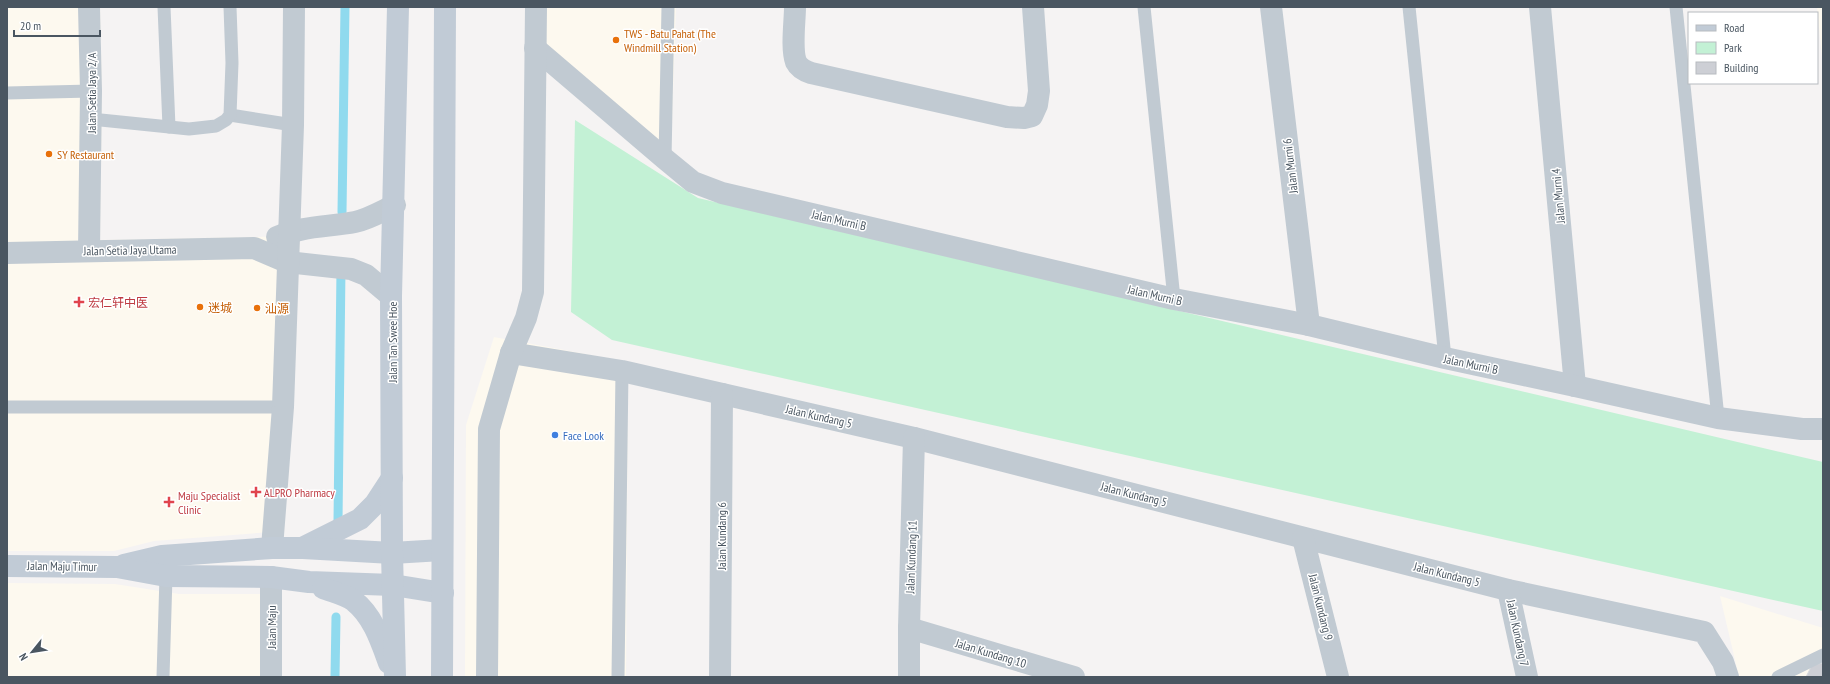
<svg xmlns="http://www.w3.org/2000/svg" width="1830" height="684" viewBox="0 0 1830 684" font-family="'PT Sans Narrow','Noto Sans SC',sans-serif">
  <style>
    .commercial { fill: #fdf9ef }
    .green { fill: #c3f1d5 }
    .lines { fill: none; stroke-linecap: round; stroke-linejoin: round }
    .stream { stroke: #90daee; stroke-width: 9 }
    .building { fill: #cdcfd5; stroke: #d7d9de }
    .lane { stroke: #c1cad2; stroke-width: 13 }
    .street { stroke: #c1cad2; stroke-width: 22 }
    .secondary { stroke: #c1cbd6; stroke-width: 22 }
    .food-dot { fill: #e8710a; stroke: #fff; stroke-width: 1.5 }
    .health-dot { fill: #e0444e; stroke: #fff; stroke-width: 1.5 }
    .shop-dot { fill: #3f7fe0; stroke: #fff; stroke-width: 1.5 }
    .labels { text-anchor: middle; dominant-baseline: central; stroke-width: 3; stroke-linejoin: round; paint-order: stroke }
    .food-label { font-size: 12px; fill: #c56008; stroke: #fff; text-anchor: start }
    .street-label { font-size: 12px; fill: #4a5661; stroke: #fff }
    .health-label { font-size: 12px; fill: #be3a42; stroke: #fff; text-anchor: start }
    .shop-label { font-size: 12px; fill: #366cbe; stroke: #fff; text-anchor: start }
  </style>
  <rect width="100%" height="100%" fill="#f5f3f3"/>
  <g class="commercial">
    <polygon points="7,7 100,7 102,93 100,240 300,236 284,531 154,541 114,551 7,551"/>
    <polygon points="527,7 676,7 671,153 526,54"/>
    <polygon points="1817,7 1823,7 1823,68"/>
    <polygon points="494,337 628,362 626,677 465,677 466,425"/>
    <polygon points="7,583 115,584 179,594 280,594 280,677 7,677"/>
    <polygon points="1720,596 1823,628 1823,677 1739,677"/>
  </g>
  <polygon class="green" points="575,120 698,198 1823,462 1823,611 612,340 571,312"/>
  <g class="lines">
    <g class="stream">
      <polyline points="342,212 345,7"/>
      <polyline points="338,521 341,269"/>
      <polyline points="335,677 336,617"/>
    </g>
  </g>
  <polygon class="building" points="1823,663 1823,677 1806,677 1812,665"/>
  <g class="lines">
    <g class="lane">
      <polyline points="164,7 169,127"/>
      <polyline points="1144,7 1174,299"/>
      <polyline points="1409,7 1445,358"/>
      <polyline points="1676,7 1718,418"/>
      <polyline points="7,93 91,91"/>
      <polyline points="230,115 293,125"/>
      <polyline points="91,119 189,129 216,126 226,120 230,115 232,63 230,7"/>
      <polyline points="665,159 668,7"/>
      <polyline points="7,407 283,407"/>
      <polyline points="163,677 166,576"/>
      <polyline points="618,677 622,371"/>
      <polyline points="1778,677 1823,655"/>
    </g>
    <g class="street">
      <path d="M795,7C795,21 791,49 796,62C799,68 805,71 811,73L1007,117L1024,118L1032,116L1037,105L1039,91L1033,7"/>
      <polyline points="1271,7 1309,325"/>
      <polyline points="1540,7 1575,386"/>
      <polyline points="535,48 665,159 693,182 722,193 1174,299 1309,325 1445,358 1575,386 1718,418 1802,429 1823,429"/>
      <path d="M277,237C301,226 329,227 355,222C369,219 382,211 395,205"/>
      <polyline points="89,251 91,91 89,7"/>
      <polyline points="7,253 254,248 287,262 351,269 366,275 391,296"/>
      <polyline points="511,353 622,371 914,438 1508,590 1704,632 1723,662 1728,677"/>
      <polyline points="1303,538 1338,677"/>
      <polyline points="272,548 283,407 293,125 294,7"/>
      <polyline points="1508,590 1527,677"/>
      <polyline points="909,628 1074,677"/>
      <polyline points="271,677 271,577"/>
      <polyline points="487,677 489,429 511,353 526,318 533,292 536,7"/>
      <polyline points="720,677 722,394"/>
      <polyline points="909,677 909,628 914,438"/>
    </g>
    <g class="secondary">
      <polyline points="304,547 360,519 375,504 392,478"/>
      <polyline points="124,565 162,556 272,548 303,548 392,553 442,550"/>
      <polyline points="7,566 117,567 166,576 271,577 309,582 393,585 443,593"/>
      <path d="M323,588C333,592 346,595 354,601C373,616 381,641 389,663"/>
      <polyline points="395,677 392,553 391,296 398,7"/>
      <polyline points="442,677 445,7"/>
    </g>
  </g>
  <g class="food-dot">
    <circle cx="616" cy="40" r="4"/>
    <circle cx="49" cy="154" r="4"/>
    <circle cx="200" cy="307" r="4"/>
    <circle cx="257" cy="308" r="4"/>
  </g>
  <g class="health-dot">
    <path d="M77 296h4v4h4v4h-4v4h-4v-4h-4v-4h4z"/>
    <path d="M254 486h4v4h4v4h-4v4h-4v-4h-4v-4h4z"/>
    <path d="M167 496h4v4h4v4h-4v4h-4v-4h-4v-4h4z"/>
  </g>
  <circle class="shop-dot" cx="555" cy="435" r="4"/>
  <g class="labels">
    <g class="food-label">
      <text x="624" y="33">TWS - Batu Pahat (The<tspan x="624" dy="14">Windmill Station)</tspan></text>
      <text x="57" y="154">SY Restaurant</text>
      <text x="208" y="307">迷城</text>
      <text x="265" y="308">汕源</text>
    </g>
    <g class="street-label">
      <text transform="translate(91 93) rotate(-90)">Jalan Setia Jaya 2/A</text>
      <text transform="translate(1290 166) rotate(-97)">Jalan Murni 6</text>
      <text transform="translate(1558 196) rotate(-95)">Jalan Murni 4</text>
      <text transform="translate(839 220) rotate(13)">Jalan Murni B</text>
      <text transform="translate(130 250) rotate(-1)">Jalan Setia Jaya Utama</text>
      <text transform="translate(1155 295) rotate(13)">Jalan Murni B</text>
      <text transform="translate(392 342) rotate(-90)">Jalan Tan Swee Hoe</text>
      <text transform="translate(1471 364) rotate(12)">Jalan Murni B</text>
      <text transform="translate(819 416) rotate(13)">Jalan Kundang 5</text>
      <text transform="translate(1134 494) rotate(14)">Jalan Kundang 5</text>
      <text transform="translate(721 536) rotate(-90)">Jalan Kundang 6</text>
      <text transform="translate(911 557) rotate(-88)">Jalan Kundang 11</text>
      <text transform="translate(62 566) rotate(1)">Jalan Maju Timur</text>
      <text transform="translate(1447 574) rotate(14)">Jalan Kundang 5</text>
      <text transform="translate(1321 607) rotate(76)">Jalan Kundang 9</text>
      <text transform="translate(271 627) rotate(-90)">Jalan Maju</text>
      <text transform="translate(1518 633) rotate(78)">Jalan Kundang 7</text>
      <text transform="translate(991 653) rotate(17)">Jalan Kundang 10</text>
    </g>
    <g class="health-label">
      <text x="88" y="302">宏仁轩中医</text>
      <text x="264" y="492">ALPRO Pharmacy</text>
      <text x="178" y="495">Maju Specialist<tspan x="178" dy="14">Clinic</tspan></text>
    </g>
    <g class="shop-label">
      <text x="563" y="435">Face Look</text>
    </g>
  </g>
  <rect width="1830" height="684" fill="none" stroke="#4a5661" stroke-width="16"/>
  <rect x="1688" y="12" width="130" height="72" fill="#ffffff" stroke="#b7bbc0"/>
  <rect x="1696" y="25" width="20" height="6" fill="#c1cbd6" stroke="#b7bbc0"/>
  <text x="1724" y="32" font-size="12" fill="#4a5661">Road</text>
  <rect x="1696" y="42" width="20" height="12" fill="#c3f1d5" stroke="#b7bbc0"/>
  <text x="1724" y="52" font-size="12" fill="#4a5661">Park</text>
  <rect x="1696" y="62" width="20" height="12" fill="#cdcfd5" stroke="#b7bbc0"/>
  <text x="1724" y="72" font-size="12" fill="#4a5661">Building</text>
  <g transform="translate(32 652) rotate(240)" stroke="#ffffff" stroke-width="3" paint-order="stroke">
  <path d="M0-3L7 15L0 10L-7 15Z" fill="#4a5661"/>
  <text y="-6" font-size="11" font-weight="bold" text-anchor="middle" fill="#4a5661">N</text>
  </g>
  <path d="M14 30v6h86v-6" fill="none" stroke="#4a5661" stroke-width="2"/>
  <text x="20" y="30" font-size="12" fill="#4a5661" stroke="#ffffff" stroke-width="3" paint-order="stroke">20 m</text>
</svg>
